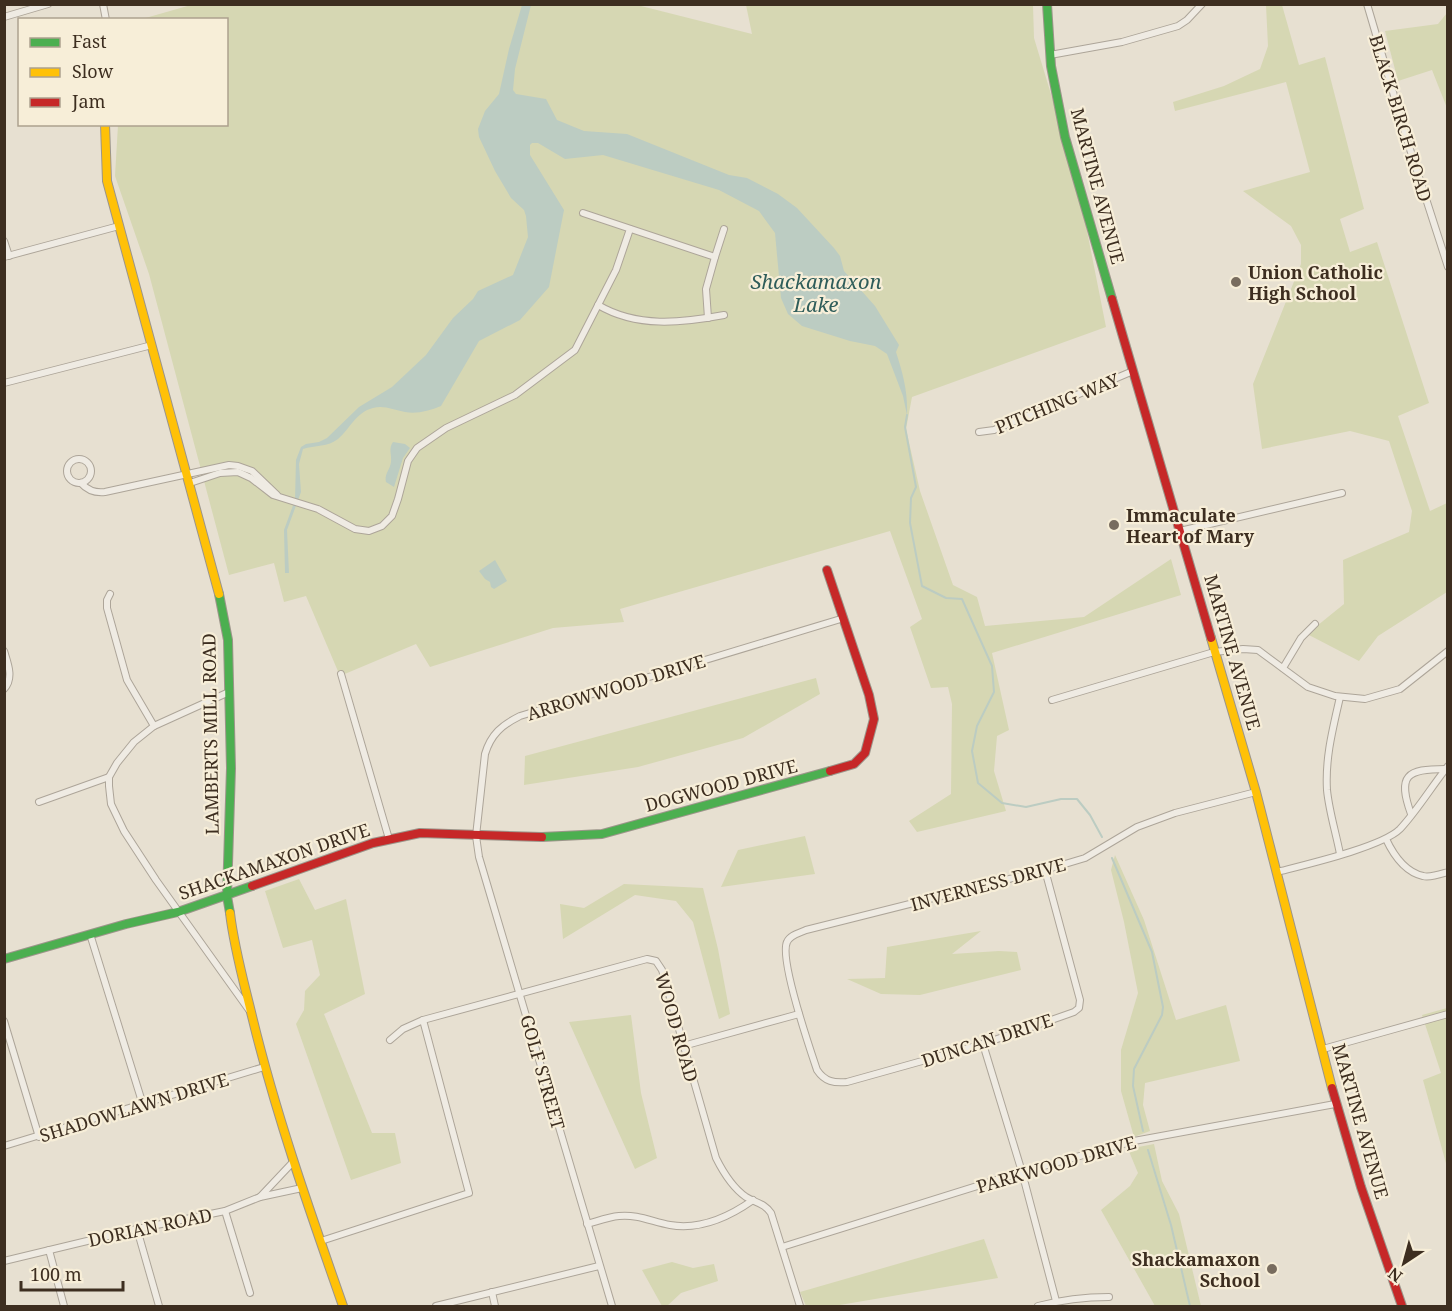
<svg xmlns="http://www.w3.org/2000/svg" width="1452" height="1311" viewBox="0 0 1452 1311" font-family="'Noto Serif',serif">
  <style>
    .green { fill: #d6d7b3 }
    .water { fill: #bcccc2 }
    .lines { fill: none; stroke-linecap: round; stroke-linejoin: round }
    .stream { stroke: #bcccc2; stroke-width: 2 }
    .street-casing { stroke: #ada599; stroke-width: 8 }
    .fast-casing { stroke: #9c958a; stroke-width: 10 }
    .slow-casing { stroke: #9c958a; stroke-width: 10 }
    .jam-casing { stroke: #9c958a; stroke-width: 10 }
    .street { stroke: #efebe3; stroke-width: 6 }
    .fast { stroke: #4caf50; stroke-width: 8 }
    .slow { stroke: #ffc107; stroke-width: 8 }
    .jam { stroke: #c62828; stroke-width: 8 }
    .poi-dot { fill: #786c5e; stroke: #f7eed8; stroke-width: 2 }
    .labels { text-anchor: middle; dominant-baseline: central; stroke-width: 4.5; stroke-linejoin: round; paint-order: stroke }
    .street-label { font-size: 18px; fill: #3d2e20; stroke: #f7eed8 }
    .poi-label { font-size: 18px; font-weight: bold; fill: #3d2e20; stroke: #f7eed8; text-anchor: start }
    .water-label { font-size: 20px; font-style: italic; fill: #2f5d5a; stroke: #f7eed8 }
  </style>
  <rect width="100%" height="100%" fill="#e7e0d1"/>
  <g class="green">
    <polygon points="191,5 637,5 752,34 746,5 1033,5 1034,38 1060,124 1086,226 1106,327 912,397 906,429 920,491 953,585 977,597 985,626 1084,617 1171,559 1181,595 992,653 1009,730 997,736 994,771 1006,811 917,832 909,821 951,794 952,704 948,687 931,688 910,627 922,619 890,531 620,609 624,622 553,628 430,667 416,644 340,676 306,596 284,602 274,563 229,575 149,274 115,176 118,125 226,124 226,20 142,19"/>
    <polygon points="1266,5 1282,5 1299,65 1325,57 1364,209 1340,219 1350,252 1377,242 1429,403 1398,416 1430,511 1447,503 1447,592 1378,636 1359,661 1307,634 1344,604 1343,560 1409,532 1412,511 1389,441 1350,431 1262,449 1253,384 1301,264 1301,245 1291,226 1243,191 1310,172 1286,82 1175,111 1173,102 1224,86 1260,69 1268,46"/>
    <polygon points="1447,13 1447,108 1432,70 1398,81 1385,31 1438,24"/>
    <polygon points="816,678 820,694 743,738 638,767 524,785 525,756"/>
    <polygon points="805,836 815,874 721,887 738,850"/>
    <polygon points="1115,855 1144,920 1176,1020 1226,1005 1240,1061 1145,1083 1143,1105 1150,1131 1134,1137 1121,1091 1121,1050 1138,993 1124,922 1111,870"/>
    <polygon points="299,879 315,910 346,899 365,994 324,1014 372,1133 395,1133 401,1163 351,1180 296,1024 304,1010 305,991 320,975 312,940 283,948 265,891"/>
    <polygon points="624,884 703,888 718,949 730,1014 719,1019 693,922 676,901 635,895 563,939 560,904 584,908"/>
    <polygon points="981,931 952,954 999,951 1017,952 1021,970 920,995 881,994 847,979 885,978 887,947"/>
    <polygon points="1447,1008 1447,1167 1423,1080 1441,1073 1422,1015"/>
    <polygon points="631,1015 641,1093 657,1158 635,1169 569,1022"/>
    <polygon points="1154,1144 1162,1181 1179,1214 1201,1306 1155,1306 1101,1210 1130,1186 1138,1173 1128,1149"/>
    <polygon points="984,1239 998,1278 834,1306 806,1306 800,1292"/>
    <polygon points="672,1262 693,1268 714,1264 718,1281 681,1293 667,1306 662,1306 642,1270"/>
  </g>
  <g class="water">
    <path d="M522,5H531L515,69L513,90L516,94L546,99L557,120L584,131L627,134L729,175L747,178L778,194L797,208L834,248L840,256L844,271L875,306L899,345L896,352C903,374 908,392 907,415L903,396L887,354L875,346L850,341L802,326L788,314L781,298L775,233L759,211L719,190L603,155L565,159L538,143H532L530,145V155L564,210L549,287L520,320L479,341L441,406C429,411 417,414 405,412C394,410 384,405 373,408C356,412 350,429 338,439C328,447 315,445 303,449L299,464L301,492L287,530L289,573H285L284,530L295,500L296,460L301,447L306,444L319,442L327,438L359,407L392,387L426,355L453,318L473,299L478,291L513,275L528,237L526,216L524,210L511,198L495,171L479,137L478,129L485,111L499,94L509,49Z"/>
    <path d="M393,442L405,444L410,448L403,458L394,487L386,482C384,474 390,470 391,462C392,454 388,449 393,442Z"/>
    <polygon points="495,560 507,581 494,589 491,587 490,582 485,579 479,571"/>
  </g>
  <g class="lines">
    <g class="stream">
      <polyline points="907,415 905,427 916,487 911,498 910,523 922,586 946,598 962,599 992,666 994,692 977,726 972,751 978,783 1002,803 1026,807 1061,799 1077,799 1090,815 1102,837"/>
      <polyline points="1112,858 1152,952 1163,1007 1162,1015 1134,1069 1133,1086 1143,1131"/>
      <polyline points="1148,1150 1171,1225 1190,1306"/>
    </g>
    <g class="street-casing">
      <g id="street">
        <polyline points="103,4 106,20"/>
        <polyline points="1367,4 1408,143 1448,267"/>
        <polyline points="4,17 48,4"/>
        <polyline points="1050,55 1122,42 1178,26 1187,20 1202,4"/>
        <polyline points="583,213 715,257 706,289 708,318"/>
        <polyline points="4,241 9,256"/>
        <polyline points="4,257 119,226"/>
        <polyline points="715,257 724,229"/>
        <path d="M598,305C637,328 681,323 724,315"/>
        <polyline points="4,383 152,345"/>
        <polyline points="979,432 994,430 1133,371"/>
        <circle cx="79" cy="471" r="12"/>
        <path d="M81,483C88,491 95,493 105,492L229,465L238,466L252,471L277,495"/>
        <polyline points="190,483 220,473 238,472 251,478 273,495 318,509 355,529 369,531 382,526 392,516 398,499 408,461 417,448 446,428 515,395 575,350 616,270 630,229"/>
        <polyline points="1180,531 1342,493"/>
        <polyline points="110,594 107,600 107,608 127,680 154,726"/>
        <path d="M4,651C8,664 14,678 4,689"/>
        <polyline points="1283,668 1301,638 1315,624"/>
        <polyline points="341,674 389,839"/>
        <polyline points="229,692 154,726 134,742 117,763 109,777 109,786 111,804 124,831 156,880 249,1010"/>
        <polyline points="1052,700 1214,652 1243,649 1258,650 1308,687 1335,696 1365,699 1400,689 1448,651"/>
        <polyline points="39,802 109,777"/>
        <path d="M1411,814C1397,775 1407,769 1445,769"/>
        <path d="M1386,839C1393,854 1405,872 1423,876C1430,878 1441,874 1448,872"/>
        <path d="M1340,854C1336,833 1329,811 1327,790C1325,758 1333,728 1340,697"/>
        <path d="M1045,870L1080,1000L1079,1008L1074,1012L983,1044L847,1082C834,1083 825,1082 817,1070C810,1049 779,959 787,942C790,935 799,933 806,930L1045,870L1085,858L1137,827L1175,813L1256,792"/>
        <path d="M1277,872C1304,865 1382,847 1400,829C1417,811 1432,786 1448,766"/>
        <polyline points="90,934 143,1105"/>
        <polyline points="4,1021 39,1137"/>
        <path d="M390,1040L403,1029L423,1020L647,959L656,961L662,970L716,1158C723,1172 733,1188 746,1197C756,1203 764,1203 771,1213L800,1306"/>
        <polyline points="983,1044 1022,1172 1056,1301"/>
        <polyline points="683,1046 799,1014"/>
        <polyline points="1323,1049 1448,1014"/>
        <polyline points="4,1146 264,1067"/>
        <polyline points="260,1197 293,1162"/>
        <polyline points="225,1211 250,1293"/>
        <path d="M587,1224C598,1221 608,1217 619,1216C637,1214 653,1222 670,1225C699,1230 729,1217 753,1200"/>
        <polyline points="137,1229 159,1306"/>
        <polyline points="321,1241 469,1193 423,1020"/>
        <polyline points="782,1247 1022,1172 1134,1141 1335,1104"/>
        <polyline points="49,1250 64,1306"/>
        <polyline points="4,1261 137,1229 225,1211 260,1197 302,1188"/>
        <polyline points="492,1292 495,1306"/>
        <polyline points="436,1306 599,1266"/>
        <path d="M612,1306L479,857L476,836L485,754C491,734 502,725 520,716L844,618"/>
        <path d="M1038,1306C1061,1300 1084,1297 1109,1297"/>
      </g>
    </g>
    <g class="fast-casing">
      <g id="fast">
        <polyline points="1047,4 1051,66 1065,137 1112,299"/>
        <polyline points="219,594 228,640 231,768 227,896 230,913"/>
        <polyline points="542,837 602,834 830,771"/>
        <polyline points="4,959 126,924 178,912 252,886"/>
      </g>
    </g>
    <g class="slow-casing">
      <g id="slow">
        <polyline points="105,124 107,181 219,594"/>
        <polyline points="1211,638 1256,792 1332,1088"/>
        <path d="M230,913C234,947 243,979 251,1012C275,1112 309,1209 343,1306"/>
      </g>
    </g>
    <g class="jam-casing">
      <g id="jam">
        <polyline points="1112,299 1211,638"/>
        <polyline points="827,570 869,695 874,719 865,753 854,764 830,771"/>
        <polyline points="252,886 373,843 420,833 542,837"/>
        <polyline points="1332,1088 1361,1187 1402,1306"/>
      </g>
    </g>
    <use href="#street" class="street"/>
    <use href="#fast" class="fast"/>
    <use href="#slow" class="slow"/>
    <use href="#jam" class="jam"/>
  </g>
  <g class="poi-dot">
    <circle cx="1236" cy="282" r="6"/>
    <circle cx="1114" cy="525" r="6"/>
    <circle cx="1272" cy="1269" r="6"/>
  </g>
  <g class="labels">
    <g class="street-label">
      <text transform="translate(1401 118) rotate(73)">BLACK BIRCH ROAD</text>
      <text transform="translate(1098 186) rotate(75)">MARTINE AVENUE</text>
      <text transform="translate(1057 403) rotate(-22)">PITCHING WAY</text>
      <text transform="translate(1233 652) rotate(74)">MARTINE AVENUE</text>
      <text transform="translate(616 687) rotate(-17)">ARROWWOOD DRIVE</text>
      <text transform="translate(210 734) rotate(-91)">LAMBERTS MILL ROAD</text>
      <text transform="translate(721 785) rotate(-15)">DOGWOOD DRIVE</text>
      <text transform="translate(274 861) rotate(-19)">SHACKAMAXON DRIVE</text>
      <text transform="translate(988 884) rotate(-15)">INVERNESS DRIVE</text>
      <text transform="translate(677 1027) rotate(74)">WOOD ROAD</text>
      <text transform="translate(987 1040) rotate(-18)">DUNCAN DRIVE</text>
      <text transform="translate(543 1072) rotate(74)">GOLF STREET</text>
      <text transform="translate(134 1107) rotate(-17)">SHADOWLAWN DRIVE</text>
      <text transform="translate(1361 1121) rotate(74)">MARTINE AVENUE</text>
      <text transform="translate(1056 1164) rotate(-16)">PARKWOOD DRIVE</text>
      <text transform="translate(150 1227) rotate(-12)">DORIAN ROAD</text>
    </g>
    <g class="poi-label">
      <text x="1248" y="272">Union Catholic<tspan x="1248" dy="21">High School</tspan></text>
      <text x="1126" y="515">Immaculate<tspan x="1126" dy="21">Heart of Mary</tspan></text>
      <text x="1260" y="1259" text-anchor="end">Shackamaxon<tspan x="1260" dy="21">School</tspan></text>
    </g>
    <g class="water-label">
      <text x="816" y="281">Shackamaxon<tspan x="816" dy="23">Lake</tspan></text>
    </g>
  </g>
  <rect width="1452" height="1311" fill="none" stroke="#3d2e20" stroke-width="12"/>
  <rect x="18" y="18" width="210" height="108" fill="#f7eed8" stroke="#ada18e" stroke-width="1.5"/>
  <rect x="30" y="38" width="30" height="9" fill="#4caf50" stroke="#ada18e" stroke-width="1.5"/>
  <text x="72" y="48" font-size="18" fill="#3d2e20">Fast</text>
  <rect x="30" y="68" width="30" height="9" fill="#ffc107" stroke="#ada18e" stroke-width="1.5"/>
  <text x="72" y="78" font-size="18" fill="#3d2e20">Slow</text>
  <rect x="30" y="98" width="30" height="9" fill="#c62828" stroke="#ada18e" stroke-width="1.5"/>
  <text x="72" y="108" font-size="18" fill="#3d2e20">Jam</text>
  <g transform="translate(1404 1263) rotate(216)" stroke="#f7eed8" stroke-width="4.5" paint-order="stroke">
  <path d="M0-4.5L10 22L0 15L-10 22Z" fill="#3d2e20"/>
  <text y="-9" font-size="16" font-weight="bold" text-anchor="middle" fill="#3d2e20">N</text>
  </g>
  <path d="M21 1281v9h102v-9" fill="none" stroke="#3d2e20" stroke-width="3"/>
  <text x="30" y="1281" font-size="18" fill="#3d2e20" stroke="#f7eed8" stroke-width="4.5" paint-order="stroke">100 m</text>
</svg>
